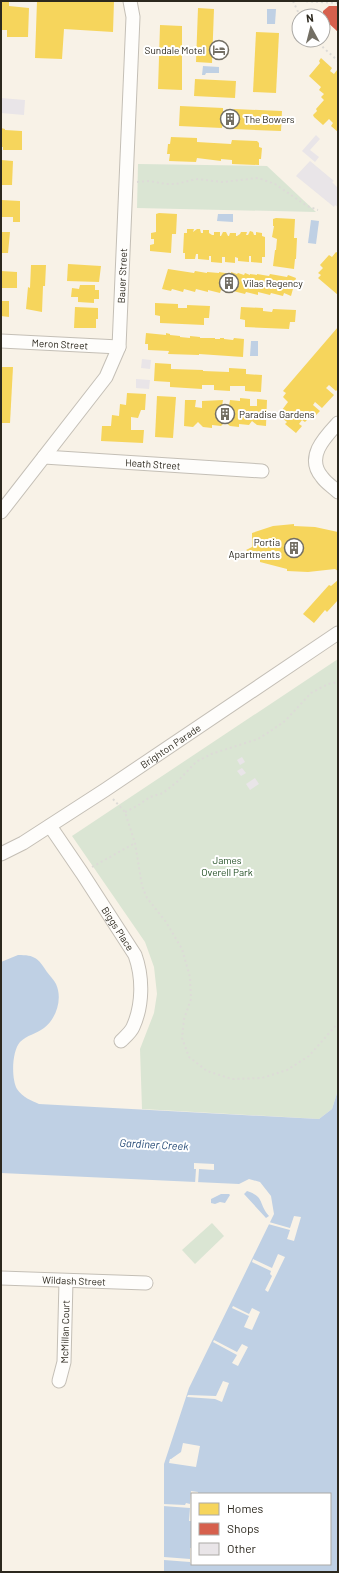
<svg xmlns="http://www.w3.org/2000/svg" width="339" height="1573" viewBox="0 0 339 1573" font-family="Barlow,sans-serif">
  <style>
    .green { fill: #dae5d3 }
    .water { fill: #bfd0e4; fill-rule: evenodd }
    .pier { fill: #f8f2e7 }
    .homes { fill: #f6d55c }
    .shops { fill: #d6604d }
    .building { fill: #e9e5e8 }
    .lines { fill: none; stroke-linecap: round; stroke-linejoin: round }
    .minor-casing { stroke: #c4bfb6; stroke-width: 15 }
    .path { stroke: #dddbd7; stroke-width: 2; stroke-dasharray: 2 3; stroke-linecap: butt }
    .minor { stroke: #fefdfb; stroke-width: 13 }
    .labels { text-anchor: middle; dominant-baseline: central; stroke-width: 4; stroke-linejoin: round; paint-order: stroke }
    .poi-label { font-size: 10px; fill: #2c281e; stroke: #fff; text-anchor: start }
    .street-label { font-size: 10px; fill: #2c281e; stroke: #fff }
    .park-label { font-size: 10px; fill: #204d22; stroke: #fff }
    .water-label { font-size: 11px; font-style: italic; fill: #244975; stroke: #fff }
  </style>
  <rect width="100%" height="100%" fill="#f8f2e7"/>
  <g class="green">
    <polygon points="138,164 267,166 316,212 137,208"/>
    <polygon points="338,659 338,1090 332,1109 319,1119 142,1109 140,1049 154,1013 157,994 154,967 145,942 72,836"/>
    <polygon points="212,1223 224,1236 195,1264 182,1250"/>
  </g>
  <g class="water">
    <polygon points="267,9 276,9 275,24 267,24"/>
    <polygon points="203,66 219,67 219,73 206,73 205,75 202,75"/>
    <polygon points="218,214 233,214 233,222 217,221"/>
    <polygon points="311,220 319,221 316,244 308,243"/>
    <polygon points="251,341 258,341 258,356 250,356"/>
    <path d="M18,955C35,955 38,958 47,972C50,976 54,980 56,984C63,999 56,1019 44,1028C36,1034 27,1035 20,1042C12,1051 11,1078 17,1089C22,1097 32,1101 39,1104L319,1119L332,1109L338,1090V1572H164V1464L189,1388L274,1214L271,1196L260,1182L249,1179L239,1184L1,1173V962ZM192,1494H330V1564H192Z"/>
    <path d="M247,1191C265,1197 258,1203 269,1216L266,1218L244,1194Z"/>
    <polygon points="221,1194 229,1194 230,1195 225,1203 220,1202 215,1204 211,1203 211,1199"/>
  </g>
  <g class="pier">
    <polygon points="194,1163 214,1164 214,1170 199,1169 198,1184 195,1184 196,1169 194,1169"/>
    <polygon points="294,1216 301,1217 294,1241 287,1239 290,1230 268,1224 269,1222 290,1228"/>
    <polygon points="278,1254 285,1257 268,1292 265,1290 272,1276 270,1274 271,1271 252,1262 253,1259 272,1268"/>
    <polygon points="233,1306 249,1314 252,1308 260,1312 252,1330 244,1327 249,1316 232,1308"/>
    <polygon points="214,1340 237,1352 242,1344 248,1347 238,1366 232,1363 237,1355 213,1342"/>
    <polygon points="223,1381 229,1383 222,1402 215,1399 187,1397 188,1395 216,1396"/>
    <polygon points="183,1443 200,1446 196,1467 169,1463 170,1459 171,1459 181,1452"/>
    <polygon points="191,1491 198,1492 198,1494 192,1494 192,1521 189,1521 190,1508 163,1506 163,1504 185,1505 186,1503 190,1504"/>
    <polygon points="190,1548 192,1548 192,1564 196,1565 191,1565 190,1562 164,1560 164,1557 190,1559"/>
  </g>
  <g class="homes">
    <polygon points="1,1 9,1 9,6 29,8 28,37 7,37 7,30 1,30"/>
    <polygon points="37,1 114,1 113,32 64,29 62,59 35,58"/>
    <polygon points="198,8 214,9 212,63 196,62"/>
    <polygon points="160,25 182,26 182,90 158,89"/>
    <polygon points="256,32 279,33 276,93 253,92"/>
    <polygon points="321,58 332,68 330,71 334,74 337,70 338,72 338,132 331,126 333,123 329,119 323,125 314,117 313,115 317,111 316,109 324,100 321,97 324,94 319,90 321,87 309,76 320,63 319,61"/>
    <polygon points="195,79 236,81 235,98 194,96"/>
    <polygon points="180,106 223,108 223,111 234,112 234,109 282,111 281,131 233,129 233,126 222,126 222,128 179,126"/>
    <polygon points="1,128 5,129 5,130 22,131 22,150 3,150 3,147 1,147"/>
    <polygon points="171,137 197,138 197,142 231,144 232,140 257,141 259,143 259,147 262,148 261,159 259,159 259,165 232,164 232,160 221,159 221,161 197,158 196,162 169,161 170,154 167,154 168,144 170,144"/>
    <polygon points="1,160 13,161 12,185 1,185"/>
    <polygon points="1,200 20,201 20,222 13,222 13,217 1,217"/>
    <polygon points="159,213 177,214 176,234 172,234 171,253 150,251 150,245 154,244 154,239 151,239 151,233 156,232 156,214"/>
    <polygon points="276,218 295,219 294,238 297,238 296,259 295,259 294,269 273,266 275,250 276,250 277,239 272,237 274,226 273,226 273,219"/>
    <polygon points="187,229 194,229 193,232 197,229 200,229 201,233 203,233 203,230 209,230 209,233 212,235 214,235 214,232 220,232 220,236 221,236 223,232 226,232 228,236 229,236 230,233 236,233 236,236 237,236 240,234 241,232 247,232 246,235 248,235 250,231 253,232 254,235 256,235 256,232 262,233 262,236 265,237 265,257 262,257 262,263 251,262 251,256 249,256 249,262 238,261 238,258 235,257 235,263 225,262 225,257 222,257 222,263 211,262 211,256 209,256 209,260 198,259 198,254 196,254 195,259 185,259 185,253 183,253 184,233 187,233"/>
    <polygon points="1,232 10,232 8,253 1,253"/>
    <polygon points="336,252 338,253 338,295 318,278 321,275 318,273 323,268 320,265 329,255 332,257"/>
    <polygon points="68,264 101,266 99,282 67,281"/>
    <polygon points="31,265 46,265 45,286 43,286 42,312 26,309 28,287 30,288"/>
    <polygon points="168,269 194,273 195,271 207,273 207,272 219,273 219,272 231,274 231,272 237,274 238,273 244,275 245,273 250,275 250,274 257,275 257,274 269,276 270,274 287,277 288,275 296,278 291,296 284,293 283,296 271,293 270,295 258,292 258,295 246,292 245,294 233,291 233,293 221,290 220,293 208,290 208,292 196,289 195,292 184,289 183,292 172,289 171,291 162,289"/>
    <polygon points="1,271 17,272 17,288 1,288"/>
    <polygon points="80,285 95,285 95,290 99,290 99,299 94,299 94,303 78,302 78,297 71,297 72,288 79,289"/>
    <polygon points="1,301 9,301 9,317 1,316"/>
    <polygon points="155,303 178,304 178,308 187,308 187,305 210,306 209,318 204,318 204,325 160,323 160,316 155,315"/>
    <polygon points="75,307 98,308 98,319 96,319 96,328 74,328"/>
    <polygon points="241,307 263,308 263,311 272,312 273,309 296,310 295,322 290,322 289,329 245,327 245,320 240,319"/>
    <polygon points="338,327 338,389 336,391 329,385 326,388 334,395 322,408 315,402 313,405 320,411 311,420 309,418 305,422 302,420 299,424 302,426 296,433 285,424 287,422 282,418 286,413 282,410 288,402 283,397 286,393 283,391"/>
    <polygon points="146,333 166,335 166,333 170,334 170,335 180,336 180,337 190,338 190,336 200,337 200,338 215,338 215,339 220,339 220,338 224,338 224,339 233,340 234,338 244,339 243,357 199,354 199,355 168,354 169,351 148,350 148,344 145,344"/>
    <polygon points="155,363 171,364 171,369 203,370 203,371 229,372 229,368 246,369 246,374 262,375 261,392 245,391 245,386 230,386 230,391 214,390 214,385 202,385 202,389 170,387 170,382 154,381"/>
    <polygon points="1,367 13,367 10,423 1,423"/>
    <polygon points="127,393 146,394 145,410 141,410 138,418 131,417 131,430 144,430 143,443 101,441 102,426 111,426 112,415 119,416 120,404 126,405"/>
    <polygon points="157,396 176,397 173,438 155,437"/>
    <polygon points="240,398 250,399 250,406 257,406 257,399 267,400 266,426 257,425 252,421 249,425 239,424 239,427 230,426 225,422 221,426 212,425 212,428 203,427 198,422 193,427 184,426 185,400 196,400 195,407 202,408 202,401 223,400 222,406 229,406 230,400 240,401"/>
    <polygon points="294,524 294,526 315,527 338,532 338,571 335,569 308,572 287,571 287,569 260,562 260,558 246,550 252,547 252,533 273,526"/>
    <polygon points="338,580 338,600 327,612 325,610 314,623 303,614 329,585 331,586"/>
  </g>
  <polygon class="shops" points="329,6 338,6 338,32 323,18 323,11"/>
  <g class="building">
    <polygon points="1,98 25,100 24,115 1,113"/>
    <polygon points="316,135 320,139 310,150 319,157 315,162 302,151"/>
    <polygon points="310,161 334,181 332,182 338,188 338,207 335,205 334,207 296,176"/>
    <polygon points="142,359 151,360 150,369 141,368"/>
    <polygon points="136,379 150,380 149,389 136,388"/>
    <polygon points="242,757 245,762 240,765 237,760"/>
    <polygon points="242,768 246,773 241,776 237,771"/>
    <polygon points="255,778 259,784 250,790 246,784"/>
  </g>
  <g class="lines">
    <g class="minor-casing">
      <g id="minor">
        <path id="s1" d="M1,341L119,347"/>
        <path d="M338,423C325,437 305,457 322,477C326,483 333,487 338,492"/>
        <path id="s2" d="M44,457L262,471"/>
        <path id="s3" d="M1,512L106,377L119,347L133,17L130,1"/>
        <path id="s4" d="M50,826L82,873L135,955C143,977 143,1005 133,1027C131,1032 125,1037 121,1041"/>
        <path id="s5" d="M1,854L23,843L105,790L338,633"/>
        <path id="s6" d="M1,1278L146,1283"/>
        <path id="s7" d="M59,1381L64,1362L66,1281"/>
      </g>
    </g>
    <g class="path">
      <polyline points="293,1 300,16"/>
      <polyline points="301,1 338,3"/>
      <polyline points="315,40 338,61"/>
      <polyline points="137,182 149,181 166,184 176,184 196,179 223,182 258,178 275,184 307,206 318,210"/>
      <polyline points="113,799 125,812 135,843 142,886 147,898 166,922 182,949 190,977 191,999 184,1019 182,1038 189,1057 207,1071 232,1079 262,1078 287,1070 309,1056 338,1023"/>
      <polyline points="125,812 137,806 150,797 163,793 178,781 196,762 211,754 258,739 272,730 285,721 311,693 328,684 338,682"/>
      <polyline points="92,867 135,843"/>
    </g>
    <use href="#minor" class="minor"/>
  </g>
  <defs>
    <g id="hotel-ring" transform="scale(1)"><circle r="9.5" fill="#fff" stroke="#736f64" stroke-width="1.5"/><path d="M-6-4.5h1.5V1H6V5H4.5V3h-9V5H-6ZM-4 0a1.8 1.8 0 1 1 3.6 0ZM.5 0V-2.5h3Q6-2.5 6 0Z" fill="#736f64"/></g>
    <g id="building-ring" transform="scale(1)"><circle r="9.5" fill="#fff" stroke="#736f64" stroke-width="1.5"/><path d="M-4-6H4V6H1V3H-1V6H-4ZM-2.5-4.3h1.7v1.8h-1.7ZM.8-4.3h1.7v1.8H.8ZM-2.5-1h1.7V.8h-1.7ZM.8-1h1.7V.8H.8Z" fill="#736f64"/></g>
  </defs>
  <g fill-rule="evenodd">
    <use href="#hotel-ring" x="219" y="50"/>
    <use href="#building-ring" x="230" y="119"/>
    <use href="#building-ring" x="229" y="283"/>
    <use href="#building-ring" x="225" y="414"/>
    <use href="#building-ring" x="294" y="548"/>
  </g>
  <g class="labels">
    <g class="poi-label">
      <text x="205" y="50" text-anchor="end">Sundale Motel</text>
      <text x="244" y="119">The Bowers</text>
      <text x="243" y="283">Vilas Regency</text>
      <text x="239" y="414">Paradise Gardens</text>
      <text x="280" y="542" text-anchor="end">Portia<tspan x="280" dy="12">Apartments</tspan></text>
    </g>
    <g class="street-label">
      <text stroke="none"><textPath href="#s3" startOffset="275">Bauer Street</textPath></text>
      <text stroke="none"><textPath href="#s1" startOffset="59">Meron Street</textPath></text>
      <text stroke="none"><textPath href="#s2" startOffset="109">Heath Street</textPath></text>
      <text stroke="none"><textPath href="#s5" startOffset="201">Brighton Parade</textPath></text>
      <text stroke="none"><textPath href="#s4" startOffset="123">Biggs Place</textPath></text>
      <text stroke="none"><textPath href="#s6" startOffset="73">Wildash Street</textPath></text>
      <text stroke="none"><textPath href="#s7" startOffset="50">McMillan Court</textPath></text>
    </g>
    <g class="park-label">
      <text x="227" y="860">James<tspan x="227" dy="12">Overell Park</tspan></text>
    </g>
    <g class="water-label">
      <text transform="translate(154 1144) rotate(3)">Gardiner Creek</text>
    </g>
  </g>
  <rect width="339" height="1573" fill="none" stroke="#2c281e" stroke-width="4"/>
  <rect x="191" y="1493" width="140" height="72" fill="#ffffff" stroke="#aba9a5"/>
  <rect x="199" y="1503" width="20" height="12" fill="#f6d55c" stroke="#aba9a5"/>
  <text x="227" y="1513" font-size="12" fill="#2c281e">Homes</text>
  <rect x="199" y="1523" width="20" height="12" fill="#d6604d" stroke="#aba9a5"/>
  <text x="227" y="1533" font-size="12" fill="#2c281e">Shops</text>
  <rect x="199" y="1543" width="20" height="12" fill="#e9e5e8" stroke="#aba9a5"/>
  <text x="227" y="1553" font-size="12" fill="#2c281e">Other</text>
  <g transform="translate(311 28) rotate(353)"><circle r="19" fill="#ffffff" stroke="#aba9a5"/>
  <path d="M0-3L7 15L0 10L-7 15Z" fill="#736f64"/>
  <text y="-6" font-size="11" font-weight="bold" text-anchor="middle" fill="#2c281e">N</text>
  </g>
</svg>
